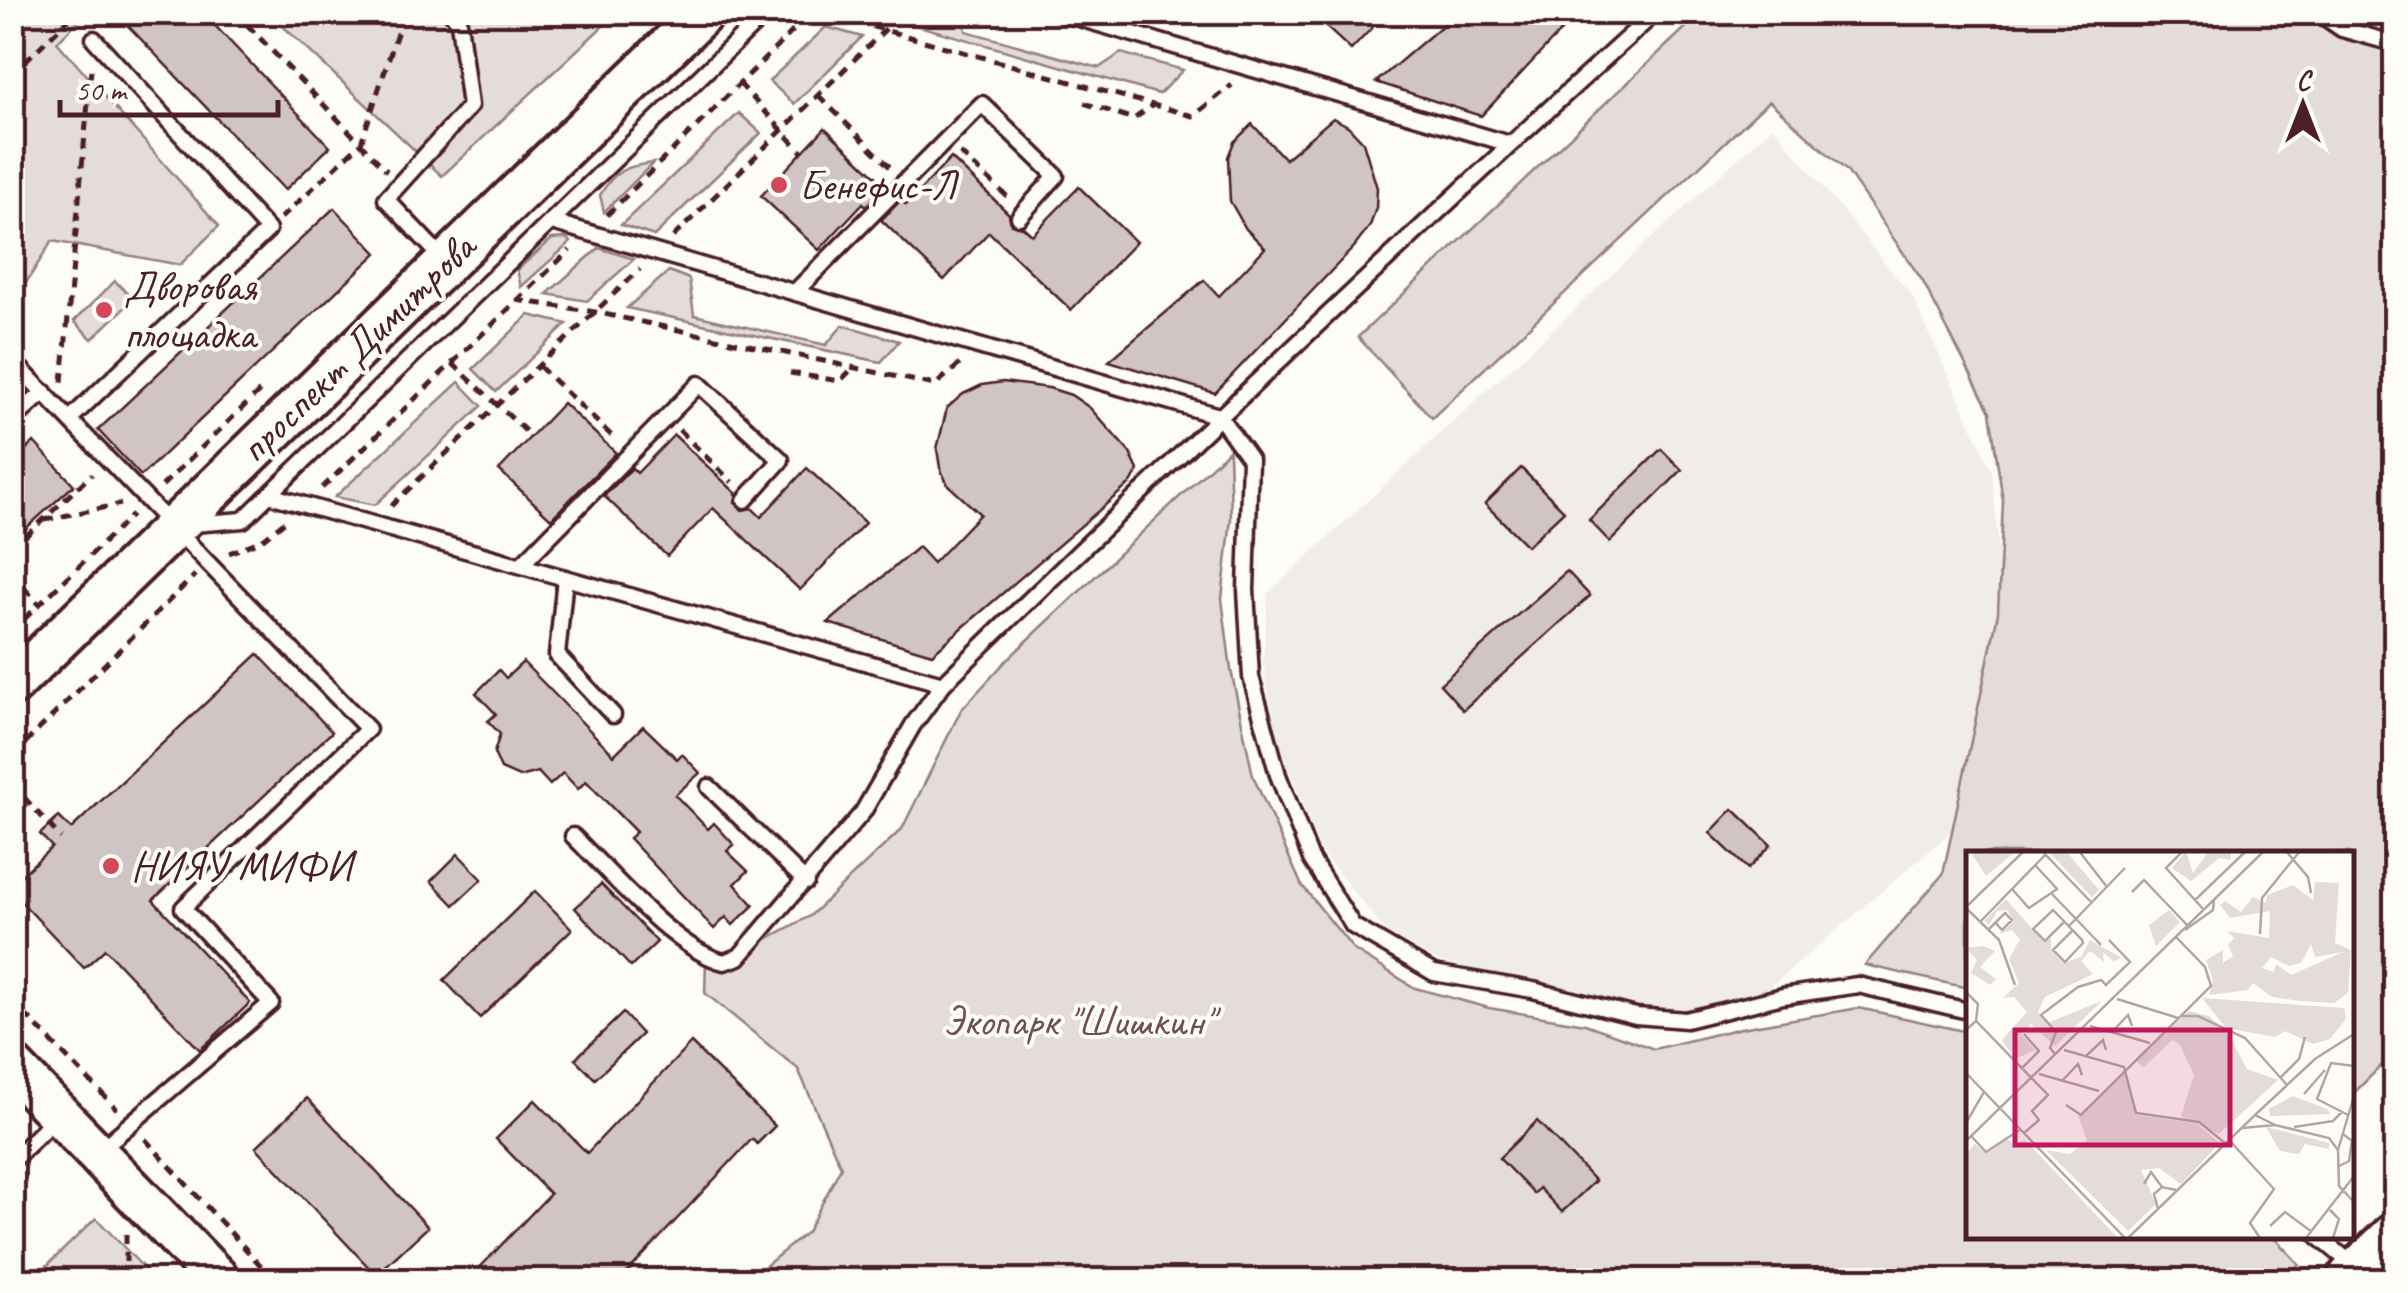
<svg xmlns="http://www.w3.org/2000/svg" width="2408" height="1293" viewBox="0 0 2408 1293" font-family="Caveat,sans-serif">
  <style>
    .built { fill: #f0ece8 }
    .green { fill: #e3dcda; stroke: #967e82; stroke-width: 2.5 }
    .building { fill: #d0c5c4; stroke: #4a1f2b; stroke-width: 2.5 }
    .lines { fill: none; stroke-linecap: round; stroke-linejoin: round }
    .lane-casing { stroke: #4a1f2b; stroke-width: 21 }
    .secondary-casing { stroke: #4a1f2b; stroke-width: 48 }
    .highway-casing { stroke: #4a1f2b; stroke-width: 58 }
    .path { stroke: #4a1f2b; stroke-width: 5; stroke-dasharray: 10 8; stroke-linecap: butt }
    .lane { stroke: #fdfcf7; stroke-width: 14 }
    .secondary { stroke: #fdfcf7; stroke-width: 40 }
    .highway { stroke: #fdfcf7; stroke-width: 50 }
    .poi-dot { fill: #d1495b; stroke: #fdfcf7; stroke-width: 4 }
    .labels { text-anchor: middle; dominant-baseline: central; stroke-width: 8; stroke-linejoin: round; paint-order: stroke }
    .poi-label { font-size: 42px; fill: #4a1f2b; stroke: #fdfcf7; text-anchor: start }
    .street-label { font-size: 42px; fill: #4a1f2b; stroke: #fdfcf7 }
    .park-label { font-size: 42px; fill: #704e57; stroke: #fdfcf7 }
    .inset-road { fill: none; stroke: #b5a4a5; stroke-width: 2.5 }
    .view { fill: #c2185b; fill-opacity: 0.15; stroke: #c2185b; stroke-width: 5 }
    .inset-edge { fill: none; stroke: #4a1f2b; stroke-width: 5 }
  </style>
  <rect width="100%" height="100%" fill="#fdfcf7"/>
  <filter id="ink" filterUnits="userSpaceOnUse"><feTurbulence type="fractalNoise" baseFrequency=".01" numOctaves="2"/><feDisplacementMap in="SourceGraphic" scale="20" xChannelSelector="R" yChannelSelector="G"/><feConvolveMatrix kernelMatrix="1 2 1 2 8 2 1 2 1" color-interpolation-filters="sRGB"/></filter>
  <g filter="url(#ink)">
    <polygon class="built" points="1773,126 1912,296 1992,471 2017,775 1769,988 1686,1010 1628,1005 1438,961 1386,932 1320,850 1275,730 1263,662 1268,593"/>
    <g class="green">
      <polygon points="13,12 86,13 57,42 219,226 180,265 52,241 13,304"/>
      <polygon points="269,13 617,13 442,176"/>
      <polygon points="928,13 963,13 966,31 1099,68 1121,53 1183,70 1159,94 915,25"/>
      <polygon points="1701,13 2330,13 2395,49 2395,1052 2351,1096 2350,853 1968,853 1968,988 1865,965 1943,874 1998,613 2003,501 1990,412 1922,280 1847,171 1769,101 1432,418 1358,337"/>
      <polygon points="826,27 862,37 794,104 769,81"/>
      <polygon points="739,113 761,133 654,236 621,225"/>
      <path d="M653,163L604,212L600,195C615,170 626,166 653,163Z"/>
      <polygon points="566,238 571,242 521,287 517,270 552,239"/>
      <polygon points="599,248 634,259 587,301 547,294"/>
      <polygon points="669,271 689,279 694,315 826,345 843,325 899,341 881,362 627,308"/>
      <polygon points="115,281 134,299 92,339 74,321"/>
      <polygon points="529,315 567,324 496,392 473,369"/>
      <polygon points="459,382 482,406 375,505 335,497"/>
      <polygon points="1229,450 1231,519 1222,599 1231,670 1253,776 1301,884 1354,950 1415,988 1489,1008 1585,1024 1654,1049 1741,1028 1859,1008 1968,1032 1968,1236 2272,1236 2299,1264 2284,1280 748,1280 807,1232 841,1167 798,1069 705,993 706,961 744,951 810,916 902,829 961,710 1007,660"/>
      <polygon points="96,1218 155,1280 32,1280"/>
    </g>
    <g class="building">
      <polygon points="115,12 202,12 330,147 285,190"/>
      <polygon points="1310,12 1387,12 1351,50"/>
      <polygon points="1458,12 1579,12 1481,116 1376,82"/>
      <polygon points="1333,118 1348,126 1363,142 1377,188 1376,208 1370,226 1355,246 1215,393 1109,361 1204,280 1219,296 1265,248 1246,229 1230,201 1228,157 1234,142 1252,124 1285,159"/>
      <polygon points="825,128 886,186 866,206 863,203 819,250 761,196"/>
      <polygon points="951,158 1009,214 1011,224 1023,227 1032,235 1079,187 1136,242 1071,310 989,232 944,280 881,220 901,200 906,205"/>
      <polygon points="334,208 377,253 141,476 98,430"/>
      <polygon points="1003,382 1049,388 1071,395 1090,408 1130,453 1138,470 1132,482 932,654 828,623 918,547 933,563 980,514 948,485 940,468 937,449 947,408 963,394 982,385"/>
      <polygon points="563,403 616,453 551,519 499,470"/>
      <polygon points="674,435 737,494 735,502 742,510 752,508 761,517 807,468 865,523 800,590 713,508 667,556 604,496 632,468 637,473"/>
      <polygon points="34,442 74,485 12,541 12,462"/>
      <polygon points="1661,449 1682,470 1610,542 1589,520"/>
      <polygon points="1521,468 1564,511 1527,546 1485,504"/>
      <polygon points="1567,571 1590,596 1463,710 1440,684"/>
      <polygon points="258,654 332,732 153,900 250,1003 200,1050 105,949 84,968 12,892 12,884 52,847 40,834 59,817 71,829"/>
      <polygon points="523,662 614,755 643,726 677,759 682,754 700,773 675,795 708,829 714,823 734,845 727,851 748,871 735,884 754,905 733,925 726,917 714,929 629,838 636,832 586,781 578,789 563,773 550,785 538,772 519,777 501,769 494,753 500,734 488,721 496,714 476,693 499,670 506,678"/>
      <polygon points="1733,809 1771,845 1748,869 1710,833"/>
      <polygon points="458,854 482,879 454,905 431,881"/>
      <polygon points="601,884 657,942 631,967 575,908"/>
      <polygon points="535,891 572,929 480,1018 444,980"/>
      <polygon points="623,1013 642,1034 595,1079 575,1059"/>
      <polygon points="691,1043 775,1126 757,1144 752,1139 620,1280 468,1280 550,1194 496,1139 535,1100 587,1153"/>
      <polygon points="307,1098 428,1227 376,1275 256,1147"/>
      <polygon points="1537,1121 1595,1181 1562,1212 1539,1188 1534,1194 1499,1158"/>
    </g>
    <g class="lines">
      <g class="lane-casing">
        <g id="lane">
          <polyline points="1058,12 1510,144"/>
          <polyline points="2317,12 2342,29 2396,44"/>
          <polyline points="552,222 1219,416 1250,459 1246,590 1251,677 1278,775 1311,859 1353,926 1434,973 1533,990 1636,1016 1686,1020 1783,996 1858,985 1968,1011"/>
          <polyline points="446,262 386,199 470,106 459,22 451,12"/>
          <polyline points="796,291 982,104 1056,176 1019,217"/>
          <polyline points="12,360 368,729 183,908 271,1003 100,1150"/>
          <polyline points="70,419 268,230 94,39"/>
          <polyline points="12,421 44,392"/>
          <polyline points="269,495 943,684"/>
          <polyline points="193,524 243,520 767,12"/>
          <polyline points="521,565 699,384 781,460 745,500"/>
          <polyline points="565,578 557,655 613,715"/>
          <polyline points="709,787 806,882"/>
          <path d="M573,836C610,872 675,950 724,962L739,957L863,812L913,725L943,684C1177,456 1413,231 1656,12"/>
          <polyline points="12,1161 58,1115"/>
          <polyline points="2318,1236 2353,1265"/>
        </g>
      </g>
      <g class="secondary-casing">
        <g id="secondary">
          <polyline points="12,685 704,12"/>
          <polyline points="12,1066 219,1280"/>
        </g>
      </g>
      <g class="highway-casing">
        <polyline id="highway" points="2353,1280 2396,1239"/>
      </g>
      <g class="path">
        <polyline points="235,12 387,171"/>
        <polyline points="820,12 1193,116 1232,85"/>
        <polyline points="12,74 76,12"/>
        <polyline points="739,83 802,152"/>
        <polyline points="819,96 891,168"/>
        <polyline points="1084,103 1134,119 1153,105"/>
        <polyline points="960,153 1010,199"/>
        <polyline points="607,215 812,12"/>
        <polyline points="281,218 361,143 404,12"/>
        <polyline points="673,237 903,12"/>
        <polyline points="516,300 595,312 935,385 961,363"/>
        <polyline points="452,363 531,436"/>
        <polyline points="539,366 616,440"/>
        <polyline points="790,373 840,381 853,368"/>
        <polyline points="62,382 91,70"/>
        <polyline points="679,430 732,482"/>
        <polyline points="162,486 265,386"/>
        <polyline points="322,488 570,250"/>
        <polyline points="391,506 640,269"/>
        <polyline points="44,520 121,504"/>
        <polyline points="12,549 92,474"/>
        <polyline points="229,553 262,540 284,522"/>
        <polyline points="12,575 40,605"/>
        <polyline points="12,631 132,515"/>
        <polyline points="12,756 195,575"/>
        <polyline points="12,784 61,838"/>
        <polyline points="12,1001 117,1109"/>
        <polyline points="145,1139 274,1280"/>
        <polyline points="126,1280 126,1231"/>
      </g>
      <use href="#lane" class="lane"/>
      <use href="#secondary" class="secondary"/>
      <use href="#highway" class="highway"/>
    </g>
  </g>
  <g class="poi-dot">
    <circle cx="779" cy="185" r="10"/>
    <circle cx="104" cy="310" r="10"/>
    <circle cx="111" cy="866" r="10"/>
  </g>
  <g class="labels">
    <g class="poi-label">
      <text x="799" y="185">Бенефис-Л</text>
      <text x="124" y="286">Дворовая<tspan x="124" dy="48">площадка</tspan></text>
      <text x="131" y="866">НИЯУ МИФИ</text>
    </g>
    <g class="street-label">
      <text transform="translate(357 348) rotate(-44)">проспект Димитрова</text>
    </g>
    <g class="park-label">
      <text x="1078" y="1021">Экопарк "Шишкин"</text>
    </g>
  </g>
  <g transform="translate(1966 851)">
    <rect width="388" height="388" fill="#fdfcf7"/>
    <path d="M4,0H50L20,25ZM82,0H100L133,39L126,46ZM220,0L227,22L242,1L265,0V9L253,7L225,30L206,17ZM349,31L373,32L369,92L385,99L382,142L368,152L335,150L306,146L287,132L282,139L243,144L247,129L240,109L257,99V112L267,105L262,94L268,87L261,80L303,87L304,60L264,67L254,54L259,50L275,61L287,46L300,52L301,44L327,34L347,49ZM345,93L349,106L377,101L325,124L310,113L308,121L296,117L305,106L323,115L335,112ZM40,48L78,91L85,87V99L98,112L115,106L124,89L156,107L147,110L137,101L138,111L124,100L115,110L127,123L79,146L72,161L81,172L136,150L89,195L65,173L55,183L69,199L49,208L36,189L61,161L48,146L37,147L53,132L43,108L54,88L46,79L33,83L48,70L41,59L31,60L23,74L18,70ZM203,59L214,71L190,95L183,74ZM18,95L29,100L14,116L30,128L24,134L5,122L11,109L0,97ZM236,147L378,157L380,168L364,188L347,193L319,180L309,186L260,177ZM223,160L243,165L263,184L281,218L312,229L253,283L215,265L228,224L214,194L206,189L177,217L170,209ZM159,219L170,264L230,272L254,292L215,333L193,317L175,319L190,353L162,380L80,299L104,303L121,289L112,265ZM327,245L361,258L365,263L304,265L303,258ZM300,276L363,292V298L339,293L333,303L314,300ZM41,288L50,295L58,288L152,387H0V302L9,293L20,302Z" fill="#e3dcda" fill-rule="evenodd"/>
    <path class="inset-road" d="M76,0L126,52M113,0L141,36M217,0L200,17L229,49M320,0L342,26L345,42M387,0L388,39M46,38L63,57L91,38L70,15M166,41L178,29L222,75M86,43L135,94M0,56L58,0M0,57L33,89L49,134M238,59L229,49L280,0M14,71L80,3M98,71L79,90L67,78L87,59L116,89L117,92L99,111L87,99L106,80M102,76L159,17M22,79L39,62L46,69L36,79L29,71M219,79L247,59L248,49M294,83L296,47L334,0M0,141L12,153L10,170M151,148L212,167M215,165H232L279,187L321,234M124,175L184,192M0,179L10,170L82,244L66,260L73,269L58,282M146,181L162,164L166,175M98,199L158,216L170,262L233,271L259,292M89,203L84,197L90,181L75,164L112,136L135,129L140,134L164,111L143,89M120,205L137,189L140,199M56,217L73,200L58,183M0,222L159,387M73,223L133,240M314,227L333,208L339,186M96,230L112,213L116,224M338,243L359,219M100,254L115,264L245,135L239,116L210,86M289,264L349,208L388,183M382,264L351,248L365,212L388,215M0,272L18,241M328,276L367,270L376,261M276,277L309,274L363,287L372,299L373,335L388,351M5,285L20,301L55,278M0,290L298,0M264,290L308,338L284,372L294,387M372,299L388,245M373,315L383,310L386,290L377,283M178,333L185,321L196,336M192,358L188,343L196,336L210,339M364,359L373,368L367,387M304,375L319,361L346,381M162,387L289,264L309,274M340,387L388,325"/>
    <path class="view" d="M49,179H264V294H49Z"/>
    <rect width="388" height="388" class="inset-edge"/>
  </g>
  <rect width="2408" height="1293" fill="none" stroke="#fdfcf7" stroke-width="50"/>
  <rect x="25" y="25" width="2358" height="1243" fill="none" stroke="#4a1f2b" stroke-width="4" filter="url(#ink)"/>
  <g transform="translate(2303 105)" stroke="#fdfcf7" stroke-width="8" paint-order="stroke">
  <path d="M0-8L18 38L0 25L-18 38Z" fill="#4a1f2b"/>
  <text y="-15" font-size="28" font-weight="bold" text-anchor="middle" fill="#4a1f2b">С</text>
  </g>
  <path d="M60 100v15h218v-15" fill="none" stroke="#4a1f2b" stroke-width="5"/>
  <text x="75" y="100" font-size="30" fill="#4a1f2b" stroke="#fdfcf7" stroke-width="8" paint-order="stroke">50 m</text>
</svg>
